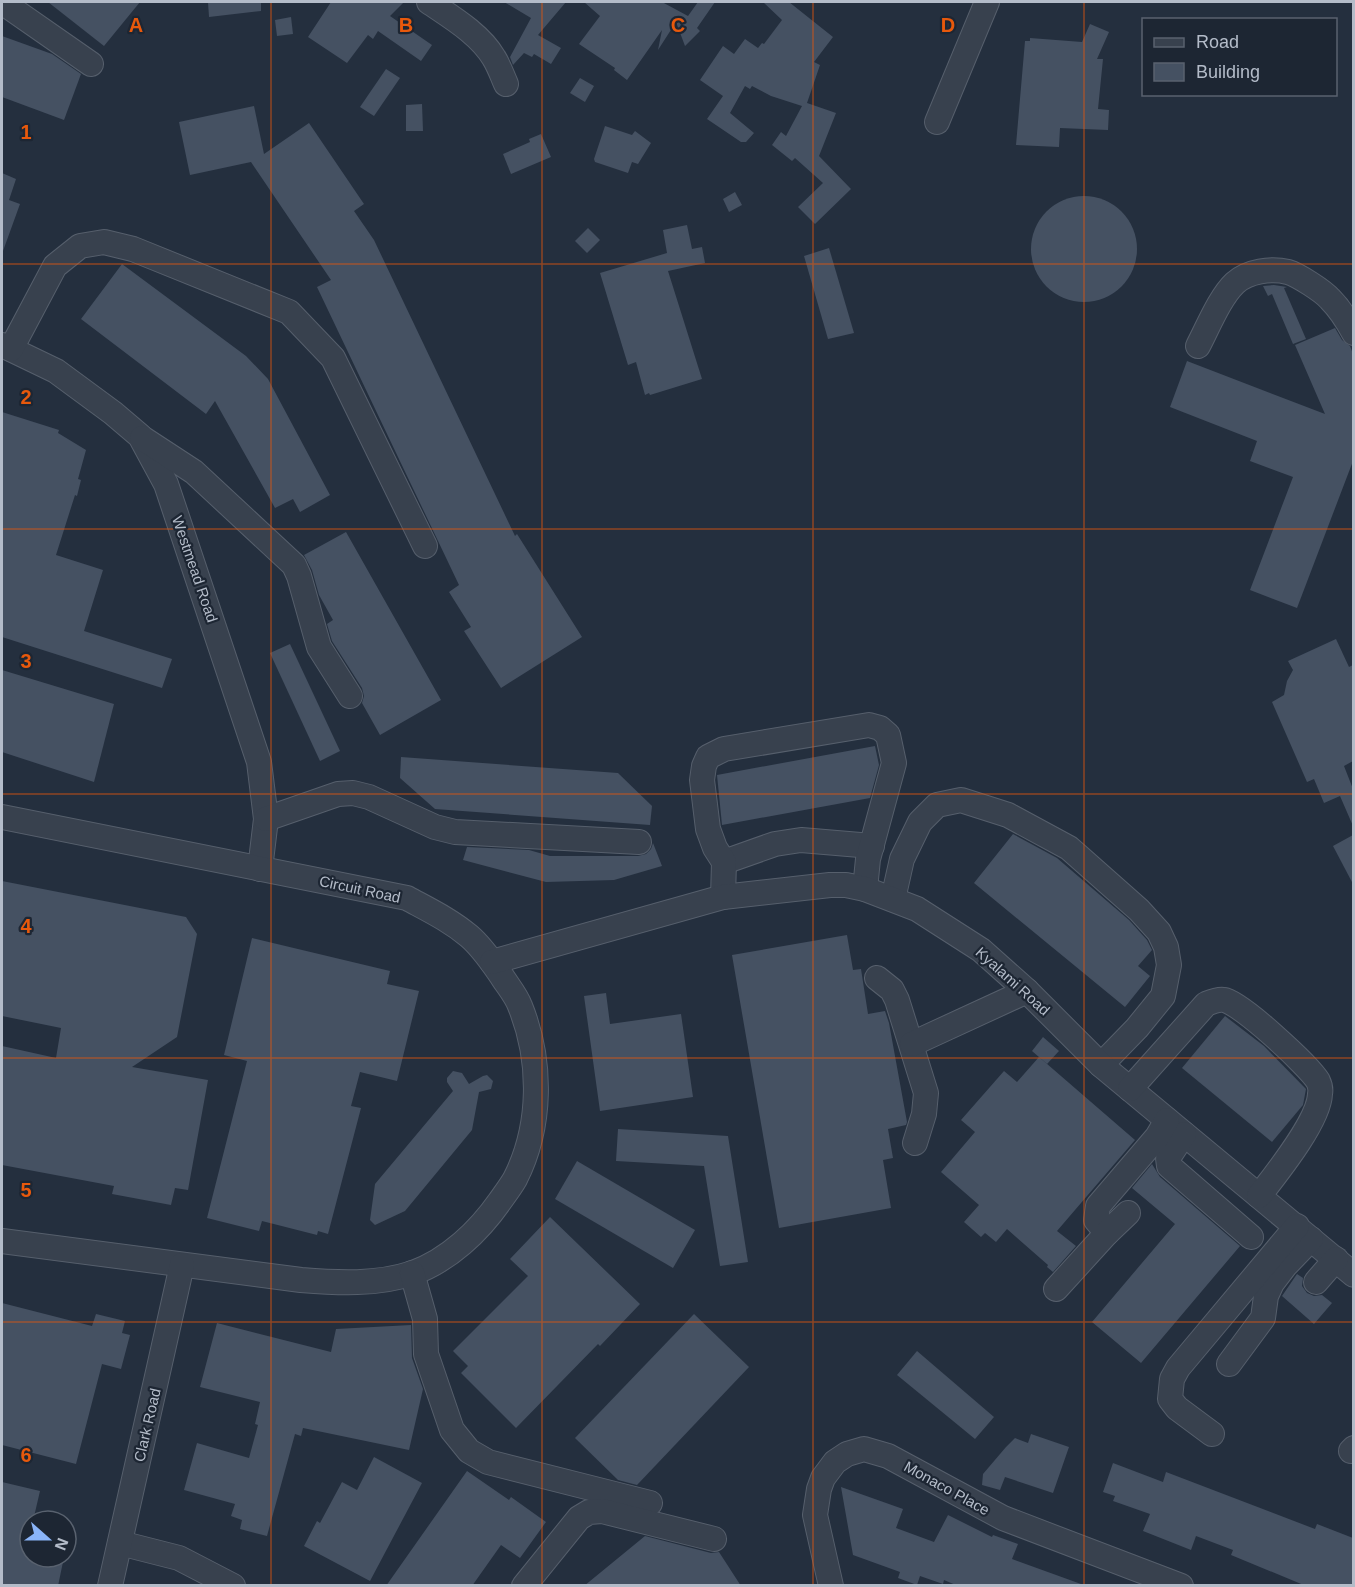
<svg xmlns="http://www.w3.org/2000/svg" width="1355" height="1587" viewBox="0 0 1355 1587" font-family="Arial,sans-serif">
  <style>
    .building { fill: #455162 }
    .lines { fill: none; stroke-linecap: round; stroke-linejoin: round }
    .minor-casing { stroke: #565f6c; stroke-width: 26 }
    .minor { stroke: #38414e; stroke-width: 24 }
    .grid { fill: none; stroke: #e8590c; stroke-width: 1.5; stroke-opacity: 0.55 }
    .labels { text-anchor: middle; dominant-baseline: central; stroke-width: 4.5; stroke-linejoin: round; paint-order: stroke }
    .street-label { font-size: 15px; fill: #b4bcc9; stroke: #1d2633 }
    .grid-label { font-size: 20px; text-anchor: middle; font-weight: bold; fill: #e8590c; stroke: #1d2633; stroke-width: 4.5; stroke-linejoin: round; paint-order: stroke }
  </style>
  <rect width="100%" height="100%" fill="#242f3e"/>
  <g class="building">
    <polygon points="48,2 140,2 104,46"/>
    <polygon points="208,2 261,2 261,11 209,17"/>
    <polygon points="331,2 404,2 390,16 432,45 421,61 378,31 373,39 368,35 347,63 308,37"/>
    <polygon points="504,2 566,2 538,35 561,48 551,64 534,54 532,57 524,53 513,65 510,57 531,18"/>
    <polygon points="584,2 662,2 688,16 698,2 715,2 697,28 700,31 685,46 676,22 658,50 662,30 627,80 614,70 615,68 579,44 600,16"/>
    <polygon points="763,2 789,2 833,37 814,62 820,65 807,103 836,113 819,156 851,189 815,224 798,207 823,183 795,158 792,161 772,145 781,132 786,136 802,106 771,96 752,86 750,89 745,86 730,113 754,133 746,142 741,142 707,119 723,96 700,80 723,46 734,54 745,39 758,48 762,43 764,44 782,20"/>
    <polygon points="291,17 293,34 277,36 275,20"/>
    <polygon points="1090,24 1109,32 1097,59 1103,59 1098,109 1109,110 1108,130 1060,128 1059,147 1016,145 1025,41 1030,41 1030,38 1082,42"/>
    <polygon points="2,36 52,54 81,74 64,120 2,97"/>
    <polygon points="386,69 400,78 374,116 360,107"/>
    <polygon points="580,78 594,86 585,102 570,93"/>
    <polygon points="422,104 423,131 406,131 406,105"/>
    <polygon points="254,106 264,154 309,123 364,204 354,211 374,240 515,536 517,534 582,637 501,688 464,631 471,627 449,592 459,585 317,287 331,280 251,162 190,175 179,122"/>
    <polygon points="605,126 632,135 635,131 651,143 638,164 632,162 628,173 595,162 594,159"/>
    <polygon points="541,134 551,157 511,174 503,154 530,142 529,139"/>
    <polygon points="2,173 16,179 9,200 20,204 3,251 2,250"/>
    <polygon points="735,192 742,205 729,212 723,199"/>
    <circle cx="1084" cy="249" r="53"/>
    <polygon points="687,225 692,249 702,247 705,263 668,271 702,379 650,395 649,393 645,395 636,362 628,365 600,273 667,253 663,230"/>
    <polygon points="588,228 600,240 587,253 575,241"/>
    <polygon points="829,248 854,333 828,339 804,256"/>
    <polygon points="122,264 246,356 268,379 330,495 300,512 293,499 275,508 215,401 206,414 81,319"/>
    <polygon points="1274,285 1287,287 1284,288 1306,339 1293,344 1272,294 1268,296 1263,286"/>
    <polygon points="1335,328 1342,340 1350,346 1353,354 1353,461 1297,608 1250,590 1293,477 1250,461 1257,441 1170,407 1187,361 1325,414 1295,345"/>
    <polygon points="2,412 59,430 58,433 86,450 78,479 81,480 77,496 75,495 56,555 103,570 84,631 172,659 162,688 2,637"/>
    <polygon points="346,532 441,700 380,735 362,703 364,696 362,688 332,641 327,624 333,620 319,595 312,570 304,555"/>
    <polygon points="1336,639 1349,667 1353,665 1353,761 1344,766 1353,789 1353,826 1340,796 1324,803 1314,779 1307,782 1272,702 1284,695 1287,681 1293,670 1288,661"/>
    <polygon points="290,644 340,751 320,761 270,653"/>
    <polygon points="2,670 114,704 94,782 2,752"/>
    <polygon points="875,746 879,765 870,798 722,825 717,775"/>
    <polygon points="401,757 618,773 652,806 650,825 435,809 400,778"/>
    <polygon points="1013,834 1057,858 1129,920 1147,940 1152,950 1138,966 1150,976 1125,1007 974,883"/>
    <polygon points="1353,835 1353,884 1333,846"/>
    <polygon points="653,843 662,866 614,880 546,882 463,860 467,847 529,850 550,856 638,856 646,854 651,849"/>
    <polygon points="2,881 186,917 197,934 177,1037 132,1067 208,1080 188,1190 175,1188 171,1205 112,1194 114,1186 2,1165 2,1046 56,1058 61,1028 2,1016"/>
    <polygon points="847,935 853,970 861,969 868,1014 885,1011 889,1023 907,1122 906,1125 888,1129 893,1158 883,1160 891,1208 779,1228 732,955"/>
    <polygon points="252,938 390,971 387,984 419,991 397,1081 360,1072 351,1106 361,1108 328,1234 318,1231 317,1235 262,1221 259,1231 207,1218 247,1061 224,1055"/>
    <polygon points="606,993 610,1024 681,1014 693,1097 600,1111 584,996"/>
    <polygon points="1225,1016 1264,1046 1306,1089 1303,1105 1272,1142 1182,1068"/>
    <polygon points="1043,1037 1059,1051 1047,1064 1032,1051"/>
    <polygon points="1039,1057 1135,1140 1057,1231 1076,1246 1053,1272 1047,1267 1048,1265 1007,1229 996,1242 985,1233 981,1237 964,1222 979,1205 941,1172 975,1132 961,1120 1004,1071 1017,1082"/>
    <polygon points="453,1071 462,1073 469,1084 483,1076 487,1075 493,1081 491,1089 479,1092 472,1130 405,1211 375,1225 370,1220 375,1184 453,1091 447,1082 447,1078"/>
    <polygon points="618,1129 728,1136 748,1262 720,1266 704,1166 616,1161"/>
    <polygon points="577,1161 695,1230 673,1268 555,1199"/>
    <polygon points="1152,1164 1160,1177 1240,1246 1141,1363 1092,1322 1175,1224 1132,1188"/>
    <polygon points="550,1217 640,1304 600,1346 598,1344 516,1428 461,1373 468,1366 453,1351 528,1276 510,1259"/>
    <polygon points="1297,1274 1303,1278 1302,1286 1307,1293 1314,1296 1322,1295 1332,1303 1314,1324 1282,1296"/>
    <polygon points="2,1303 92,1326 96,1314 125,1321 122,1333 130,1335 121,1369 102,1364 76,1464 2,1445"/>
    <polygon points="694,1314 749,1367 637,1485 618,1480 575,1438"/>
    <polygon points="217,1323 331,1352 336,1329 411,1325 412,1358 423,1389 409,1450 303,1428 301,1436 295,1434 267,1536 240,1529 242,1520 231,1516 235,1504 184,1490 197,1443 249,1458 258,1425 255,1424 260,1402 200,1387"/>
    <polygon points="917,1351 994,1417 975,1439 897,1375"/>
    <polygon points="1031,1434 1069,1447 1053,1493 1005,1477 1000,1490 982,1485 983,1474 1006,1447 1015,1438 1028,1443"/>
    <polygon points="374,1457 422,1483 370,1581 304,1546 317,1521 320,1523 342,1482 357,1490"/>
    <polygon points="1113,1463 1163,1482 1166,1472 1315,1529 1317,1524 1353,1538 1353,1586 1306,1586 1231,1555 1233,1550 1196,1536 1191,1550 1143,1531 1150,1514 1113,1501 1115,1496 1103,1492"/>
    <polygon points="467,1471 509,1500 511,1497 546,1522 520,1558 501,1545 472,1586 386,1586"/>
    <polygon points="2,1482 40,1491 33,1521 30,1521 30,1557 64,1557 58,1586 2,1586"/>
    <polygon points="841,1487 903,1509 896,1528 934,1542 948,1515 992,1537 993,1535 1018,1544 1012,1559 1081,1584 1081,1586 958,1586 944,1580 943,1584 920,1576 917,1585 898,1578 900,1572 853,1555"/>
    <polygon points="645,1536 711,1553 719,1552 741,1586 584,1586"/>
  </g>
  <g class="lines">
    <g class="minor-casing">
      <g id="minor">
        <polyline points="2,2 91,64"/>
        <path d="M429,2C451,17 480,34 494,58C499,66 502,75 506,84"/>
        <polyline points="937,122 987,2"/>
        <polyline points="2,345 56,371 113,413 140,436 166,484 259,762 266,819 260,869"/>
        <path d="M1198,346C1208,327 1220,297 1235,283C1248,271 1271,268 1288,272C1298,275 1323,291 1330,299C1340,309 1347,320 1354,333"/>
        <polyline points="11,349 55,266 80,246 104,242 133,249 289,312 333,358 425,546"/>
        <polyline points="142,438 194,472 294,565 299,576 319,647 350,696"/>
        <path d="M2,817L407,898C429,910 450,920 469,936C482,947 492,962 501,975C507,985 516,995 520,1006C542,1060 542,1126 515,1179C511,1186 505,1194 500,1201C479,1231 449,1260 413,1273C377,1285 338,1283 301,1280L2,1241"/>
        <polyline points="266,819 338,794 353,793 369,797 435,827 455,832 639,842"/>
        <polyline points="724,862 775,844 801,840 872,846"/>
        <polyline points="723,897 724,862 715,848 708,829 702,780 704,766 708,757 724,749 869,725 880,728 888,735 894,763 868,859 865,889"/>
        <polyline points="893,899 902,859 920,822 937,805 961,800 1008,815 1069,848 1139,910 1159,932 1166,947 1169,965 1163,996 1137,1028 1101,1065"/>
        <polyline points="492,962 723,897 830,885 846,885 865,889 917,909 981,950 1027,991 1101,1065 1354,1275"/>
        <polyline points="877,978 892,990 897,1000 926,1093 924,1114 915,1143"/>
        <polyline points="912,1044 1027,991"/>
        <path d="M1130,1089L1206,1004C1211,1002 1218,999 1224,1000C1240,1002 1309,1066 1318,1081C1320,1085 1321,1089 1320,1094C1319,1121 1276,1174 1259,1196"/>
        <polyline points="1184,1134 1168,1158 1169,1166 1251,1237"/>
        <polyline points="1107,1233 1096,1220 1098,1206 1157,1137 1167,1120"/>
        <polyline points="412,1273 425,1319 426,1354 452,1430 469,1451 488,1462 650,1503"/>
        <polyline points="1316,1282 1336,1259"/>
        <polyline points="1056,1289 1107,1233 1128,1213"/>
        <polyline points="1229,1364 1263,1318 1266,1296 1272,1283 1285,1266 1311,1239"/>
        <polyline points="1212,1434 1177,1408 1170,1399 1172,1379 1178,1368 1297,1226"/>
        <polyline points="1351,1451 1354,1448"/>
        <polyline points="120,1543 179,1558 233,1586"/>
        <polyline points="110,1586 182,1265"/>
        <polyline points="524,1586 579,1518 589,1512 602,1511 714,1539"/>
        <polyline points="831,1586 815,1515 819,1489 823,1478 835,1462 847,1454 864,1449 888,1456 1003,1518 1181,1586"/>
      </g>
    </g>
    <use href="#minor" class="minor"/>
  </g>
  <path class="grid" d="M271,2V1586M542,2V1586M813,2V1586M1084,2V1586M2,264H1354M2,529H1354M2,794H1354M2,1058H1354M2,1322H1354"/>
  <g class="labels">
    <g class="street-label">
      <text transform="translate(195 569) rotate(71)">Westmead Road</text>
      <text transform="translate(360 889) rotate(12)">Circuit Road</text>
      <text transform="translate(1013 981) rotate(42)">Kyalami Road</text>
      <text transform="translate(147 1425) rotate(-77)">Clark Road</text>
      <text transform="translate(947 1488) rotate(29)">Monaco Place</text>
    </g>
  </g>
  <g class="grid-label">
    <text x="136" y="32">A</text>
    <text x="406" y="32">B</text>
    <text x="678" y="32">C</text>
    <text x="948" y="32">D</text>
    <text x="26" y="139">1</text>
    <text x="26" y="404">2</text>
    <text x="26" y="668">3</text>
    <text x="26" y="933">4</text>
    <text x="26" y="1197">5</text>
    <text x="26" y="1462">6</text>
  </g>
  <rect width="1355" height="1587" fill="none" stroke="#b4bcc9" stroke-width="6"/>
  <rect x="1142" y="18" width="195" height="78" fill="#1d2633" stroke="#59626f" stroke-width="1.5"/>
  <rect x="1154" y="38" width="30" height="9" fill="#38414e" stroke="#59626f" stroke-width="1.5"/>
  <text x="1196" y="48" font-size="18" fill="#b4bcc9">Road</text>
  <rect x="1154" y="63" width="30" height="18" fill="#455162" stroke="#59626f" stroke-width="1.5"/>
  <text x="1196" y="78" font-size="18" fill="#b4bcc9">Building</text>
  <g transform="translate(48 1539) rotate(111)"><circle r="28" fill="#1d2633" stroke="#59626f" stroke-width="1.5"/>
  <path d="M0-4.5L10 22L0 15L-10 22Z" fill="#8ab4f8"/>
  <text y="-9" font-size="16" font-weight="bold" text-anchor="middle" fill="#b4bcc9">N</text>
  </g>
</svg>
